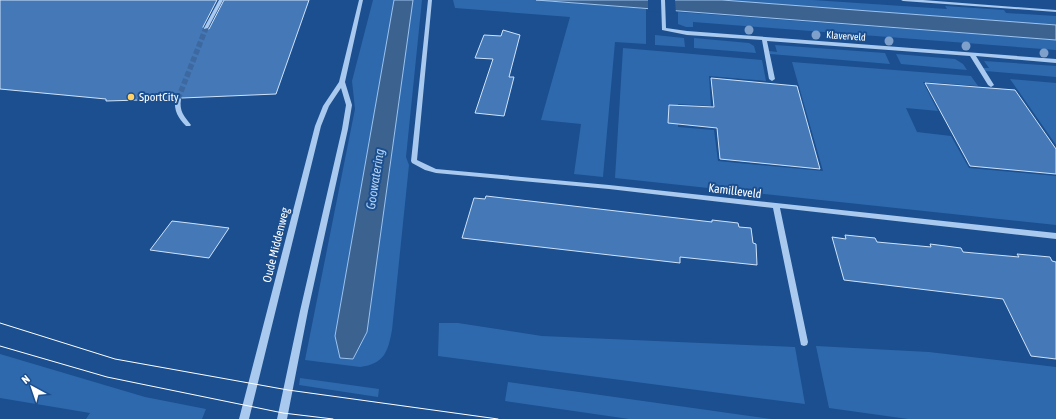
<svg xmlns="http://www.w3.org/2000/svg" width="1056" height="419" viewBox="0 0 1056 419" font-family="'Asap Condensed',sans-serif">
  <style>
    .green { fill: #2e69ad }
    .water { fill: #3c6290; stroke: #9cc4f0 }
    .pier { fill: #1b4f8f }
    .building { fill: #4478b7; stroke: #cfe3fa }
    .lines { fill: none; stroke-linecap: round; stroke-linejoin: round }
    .minor-tunnel { stroke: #3d69a0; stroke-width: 5.5; stroke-dasharray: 5.5 2.5; stroke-linecap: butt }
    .minor { fill: #a9c9ee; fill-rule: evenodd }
    .tram { stroke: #fff; stroke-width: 1 }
    .tree { fill: #7ea0ca }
    .poi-dot { fill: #ffd166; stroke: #1b4f8f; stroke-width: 1.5 }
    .labels { text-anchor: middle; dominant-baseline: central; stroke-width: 4; stroke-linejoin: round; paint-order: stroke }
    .far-street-label { font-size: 10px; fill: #fff; stroke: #1b4f8f }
    .poi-label { font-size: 12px; fill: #fff; stroke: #1b4f8f; text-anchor: start }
    .street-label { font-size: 12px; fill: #fff; stroke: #1b4f8f }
    .water-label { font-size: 13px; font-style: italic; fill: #b5d3f5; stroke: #1b4f8f }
  </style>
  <rect width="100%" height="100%" fill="#1b4f8f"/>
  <g class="green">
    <path d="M373,0H394L335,336L367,332L413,0H422L406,157L409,165L392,330C388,352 384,364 360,367L305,360L355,109L352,81Z"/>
    <polygon points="453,0 536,0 646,9 646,44 615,42 603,177 574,174 581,124 541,120 570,17 455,8"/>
    <polygon points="722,0 813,0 947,9 945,6 1004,10 1006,13 1056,16 1056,25"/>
    <polygon points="678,12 1056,40 1056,50 693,22 693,27 686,27 678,24"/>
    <polygon points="655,35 684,38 685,47 655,45"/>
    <polygon points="694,38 749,43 754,46 756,53 694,48"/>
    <polygon points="775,45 885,53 890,64 770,54 769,51 777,52"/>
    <polygon points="623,48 762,60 766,81 709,76 711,106 678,104 678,127 714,130 718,161 823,171 792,62 971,76 978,86 923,82 938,111 906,108 917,132 951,136 969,168 1056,176 1056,225 615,178"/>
    <polygon points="896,54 955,59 963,64 967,70 901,64"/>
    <polygon points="984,61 1056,66 1056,77 985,71 983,68 989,68"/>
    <polygon points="1010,79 1056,83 1056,145"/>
    <polygon points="439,323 458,323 542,336 795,347 805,404 438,356"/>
    <polygon points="816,346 929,352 1056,367 1056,419 908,419 829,408"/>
    <polygon points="0,354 145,397 206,409 202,419 86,419 90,413 0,398"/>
    <polygon points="300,378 379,389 378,397 299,385"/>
    <polygon points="508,382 771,419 629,419 505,401"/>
  </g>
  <g class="water">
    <polygon points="394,0 413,0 367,332 353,359 340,358 335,336"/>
    <polygon points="536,0 722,0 1056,25 1056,40"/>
  </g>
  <polygon class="pier" points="648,0 675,0 676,14 648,11"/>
  <g class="building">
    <polygon points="0,0 217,0 203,27 204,30 209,29 224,0 309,0 276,94 182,98 177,96 174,99 106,101 106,99 0,89"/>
    <polygon points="503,30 520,35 509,77 514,77 504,116 475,113 493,59 475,58 484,35 501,36"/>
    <polygon points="711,78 797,86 820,169 720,159 717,128 668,123 669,105 714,107"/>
    <polygon points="925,83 1015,90 1056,149 1056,174 970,166"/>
    <polygon points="486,196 712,222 712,220 738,223 739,227 751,228 753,243 756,244 757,265 680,257 680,263 462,238 474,198 485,199"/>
    <polygon points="172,221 189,223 229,228 209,258 150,250"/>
    <polygon points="845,235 875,238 877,242 931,247 930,244 961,248 963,252 1019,257 1017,254 1050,257 1052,261 1056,262 1056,359 1031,356 1003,299 844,280 832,237 846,239"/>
  </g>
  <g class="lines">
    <polyline class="minor-tunnel" points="178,99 206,28"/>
    <g class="minor">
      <polygon points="219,0 223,0 208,28 204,29 204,28"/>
      <polygon points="359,0 363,0 345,82 352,105 348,129 308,311 287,419 277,419 300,311 342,129 346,105 341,88 329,106 321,126 249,419 239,419 315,126 323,106 339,82"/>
      <polygon points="428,0 432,0 417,160 436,169 609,185 1056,233 1056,239 780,208 808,342 807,345 804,346 801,345 773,208 609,189 436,173 425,170 412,163 411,161"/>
      <polygon points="661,0 665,0 666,28 687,31 1056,59 1056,63 976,56 994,85 991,87 988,85 970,56 767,41 775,79 772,81 769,79 762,40 687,35 662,30"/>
      <polygon points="901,0 923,0 1056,10 1056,12 903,1"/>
      <path d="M178,97L181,99C179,111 184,116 191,125L190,126H186C178,118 174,111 175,99Z"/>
    </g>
    <g class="tram">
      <polyline points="0,323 115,359 288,390 498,419"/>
      <polyline points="0,346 107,377 283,413 333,419"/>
    </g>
  </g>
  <g class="tree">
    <circle cx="749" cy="30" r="4.5"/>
    <circle cx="816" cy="35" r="4.5"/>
    <circle cx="889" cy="41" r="4.5"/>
    <circle cx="966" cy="46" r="4.5"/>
    <circle cx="1044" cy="53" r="4.5"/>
  </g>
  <circle class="poi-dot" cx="131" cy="97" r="4"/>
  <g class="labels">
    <g class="far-street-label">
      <text transform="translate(846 36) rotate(4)">Klaverveld</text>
    </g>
    <g class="poi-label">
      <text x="139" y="97">SportCity</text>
    </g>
    <g class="street-label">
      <text transform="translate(735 191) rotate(7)">Kamilleveld</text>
      <text transform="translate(276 245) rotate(-76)">Oude Middenweg</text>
    </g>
    <g class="water-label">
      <text transform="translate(375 179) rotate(-81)">Goowatering</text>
    </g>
  </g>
  <g transform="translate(32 387) rotate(320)" stroke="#1b4f8f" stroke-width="3" paint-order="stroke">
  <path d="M0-3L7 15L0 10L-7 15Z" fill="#ffffff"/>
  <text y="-6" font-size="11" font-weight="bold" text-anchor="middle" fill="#ffffff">N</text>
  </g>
</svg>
